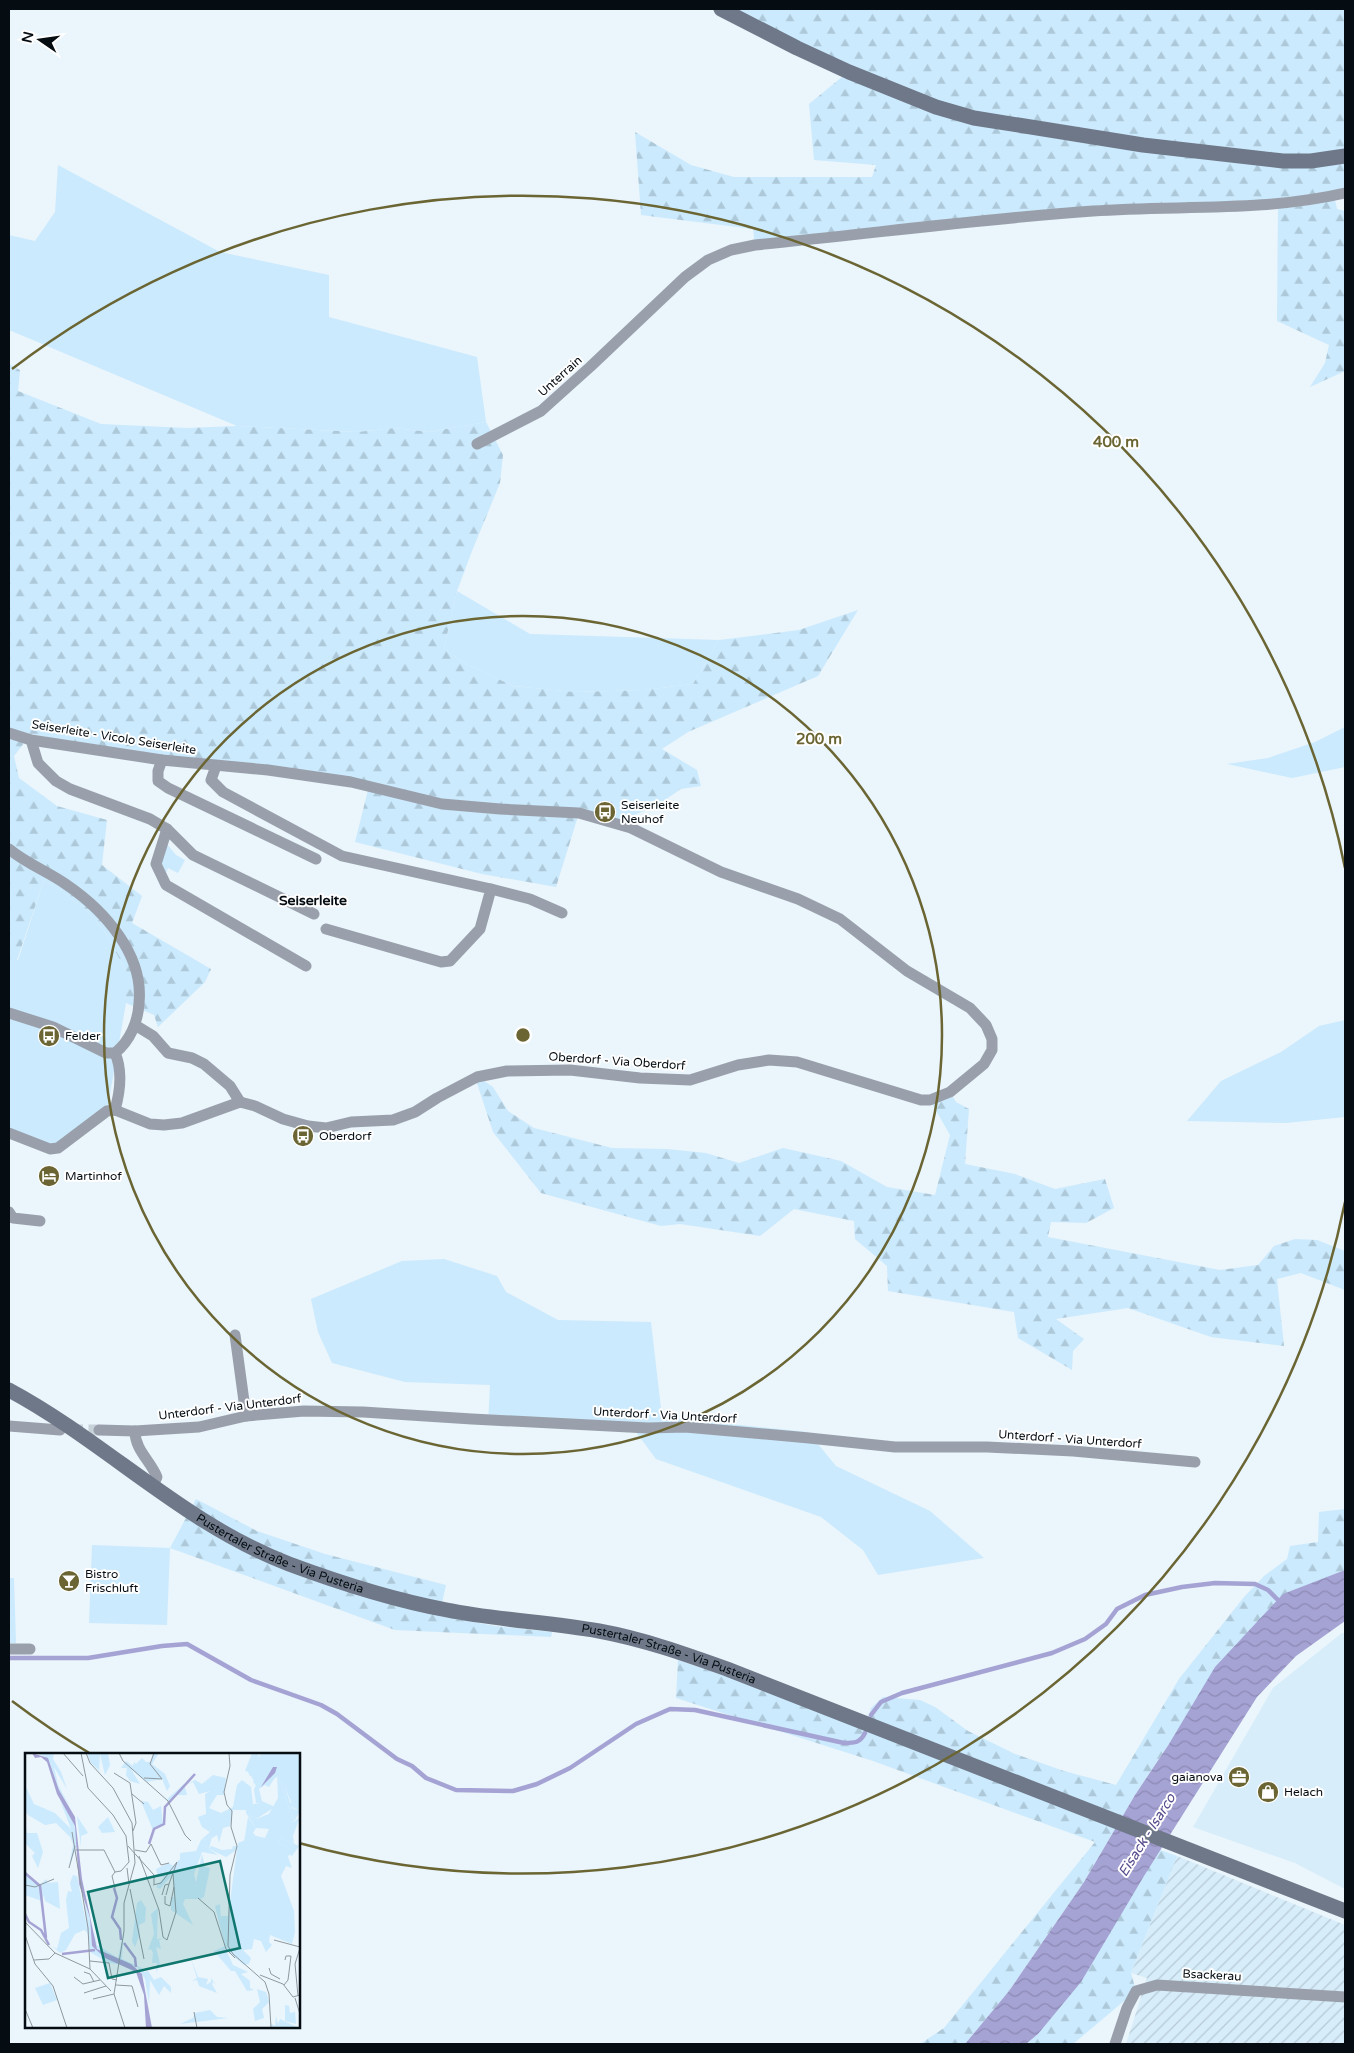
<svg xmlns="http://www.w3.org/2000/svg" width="1354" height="2053" viewBox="0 0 1354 2053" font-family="'Varela Round',sans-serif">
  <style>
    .built { fill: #d7edfa }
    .industrial { fill: url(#industrial-furrows) }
    .green { fill: #cbeafd }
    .forest { fill: url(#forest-firs) }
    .water { fill: url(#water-waves) }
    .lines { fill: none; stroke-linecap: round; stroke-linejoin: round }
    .stream { stroke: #a5a2d4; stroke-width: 4.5 }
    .street-tunnel { stroke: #c8d2d9; stroke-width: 11; stroke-dasharray: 11 5.5; stroke-linecap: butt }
    .street { stroke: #9aa0ab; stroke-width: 11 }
    .secondary { stroke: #6f7888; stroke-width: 15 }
    .ring { fill: none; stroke: #6a6532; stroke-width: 2.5 }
    .labels { text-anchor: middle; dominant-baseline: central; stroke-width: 4; stroke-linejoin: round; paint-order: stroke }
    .street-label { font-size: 12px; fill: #050d13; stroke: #fff }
    .poi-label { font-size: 12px; fill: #050d13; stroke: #fff; text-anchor: start }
    .neighbourhood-label { font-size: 14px; font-weight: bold; fill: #050d13; stroke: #fff }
    .water-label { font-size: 14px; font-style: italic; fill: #554d8d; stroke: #fff }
    .inset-river { fill: none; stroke: #a5a2d4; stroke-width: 2.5 }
    .inset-road { fill: none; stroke: #8e989f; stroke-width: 1 }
    .view { fill: #0f766e; fill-opacity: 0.15; stroke: #0f766e; stroke-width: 2.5 }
    .inset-edge { fill: none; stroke: #050d13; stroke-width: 2.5 }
    .centre { fill: #6a6532; stroke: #fff; stroke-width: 2.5 }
    .ring-label { font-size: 15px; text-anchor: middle; font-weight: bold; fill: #6a6532; stroke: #fff; stroke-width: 4; stroke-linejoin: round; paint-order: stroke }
  </style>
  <defs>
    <pattern id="industrial-furrows" width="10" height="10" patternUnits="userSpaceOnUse" patternTransform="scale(1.25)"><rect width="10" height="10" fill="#d7edfa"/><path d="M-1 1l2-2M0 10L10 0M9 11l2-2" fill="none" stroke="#b7cad5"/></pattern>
    <pattern id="forest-firs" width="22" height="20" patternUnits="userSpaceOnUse" patternTransform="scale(1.25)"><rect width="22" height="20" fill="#cbeafd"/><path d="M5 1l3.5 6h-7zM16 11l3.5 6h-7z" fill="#adc8d8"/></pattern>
    <pattern id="water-waves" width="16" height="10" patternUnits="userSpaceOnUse" patternTransform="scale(1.25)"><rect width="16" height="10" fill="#a5a2d4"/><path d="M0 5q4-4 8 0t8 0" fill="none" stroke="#8d8ab5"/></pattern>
  </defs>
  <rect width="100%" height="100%" fill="#eaf5fc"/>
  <polygon class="built" points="1342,1633 1345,1633 1345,1889 1295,1863 1193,1827 1273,1688"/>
  <polygon class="industrial" points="1177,1856 1345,1925 1345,2044 1126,2044 1147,1978 1131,1973"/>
  <g class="green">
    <polygon points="58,165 220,252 329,275 329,317 477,357 486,422 429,432 394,428 357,432 237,426 9,330 9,235 35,241 55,212"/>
    <polygon points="457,591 530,634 719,640 693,684 644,690 574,692 513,686 464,663 444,648"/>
    <polygon points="1345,727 1345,767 1292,778 1227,764 1268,758 1315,742"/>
    <polygon points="166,843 176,855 185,860 178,873 168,868 166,873 161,863"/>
    <polygon points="44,880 63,892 86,910 105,932 126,971 126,1003 107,1111 58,1148 9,1133 9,960 18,960"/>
    <polygon points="1345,1020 1345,1117 1286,1123 1187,1121 1221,1081 1281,1052 1319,1026"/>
    <polygon points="444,1259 497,1276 506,1292 558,1320 651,1322 662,1417 808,1432 836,1466 930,1511 984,1558 878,1575 863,1550 821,1517 656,1459 636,1432 488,1424 490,1385 405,1382 332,1363 318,1332 311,1299 402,1261"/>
    <polygon points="92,1545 170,1548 167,1625 89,1623"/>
    <polygon points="9,1578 14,1578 16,1643 9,1643"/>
  </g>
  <g class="forest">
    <polygon points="721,9 1345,9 1345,198 1335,200 1337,209 1345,211 1345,371 1310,387 1325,363 1329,345 1277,321 1278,202 1095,211 755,245 753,229 641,215 635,132 691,165 734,177 872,177 876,165 814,160 809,104 848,72"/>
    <polygon points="9,364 20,370 18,391 101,424 187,428 237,426 357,432 394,428 429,432 486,422 503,455 500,483 472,551 457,591 444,648 464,663 513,686 575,692 644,690 693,684 719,640 799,630 858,610 818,676 688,732 662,749 697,770 701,786 681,789 656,806 634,815 631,828 579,813 556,887 482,874 355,842 369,786 162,760 31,734 14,756 19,778 57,806 107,820 102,865 142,896 132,923 211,969 205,982 158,1027 154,1015 126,1003 126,971 105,932 86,910 63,892 44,880 17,960 9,960"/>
    <polygon points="474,1074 493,1087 508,1111 534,1128 612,1148 667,1149 706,1153 739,1163 783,1148 841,1161 887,1187 935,1195 950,1135 930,1100 950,1092 956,1102 969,1109 965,1164 1015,1174 1055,1189 1105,1179 1114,1208 1086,1223 1051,1222 1048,1237 1220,1270 1258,1265 1274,1246 1295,1239 1317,1240 1345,1251 1345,1290 1301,1273 1277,1279 1284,1346 1211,1337 1128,1308 1056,1319 1084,1339 1073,1351 1072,1370 1018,1338 1014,1312 888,1291 887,1266 855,1239 854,1221 794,1209 760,1236 680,1224 661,1226 541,1193 493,1132"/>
    <polygon points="196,1499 257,1531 325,1554 446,1585 439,1616 496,1626 552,1632 551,1637 395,1630 170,1548"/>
    <polygon points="1345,1509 1345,1570 1334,1575 1169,1744 1135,1795 1084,1882 1009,1991 965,2044 920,2044 944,2028 1095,1842 873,1761 676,1698 678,1660 866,1723 871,1708 883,1697 920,1700 935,1707 968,1731 1015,1754 1064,1771 1116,1785 1179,1679 1244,1597 1264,1576 1287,1559 1290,1546 1318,1542 1319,1512"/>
    <polygon points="1160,1850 1177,1856 1131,1973 1136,1991 1073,2044 1026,2044 1038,2034"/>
  </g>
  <polygon class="water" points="1345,1570 1345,1621 1296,1656 1257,1697 1144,1876 1081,1982 1038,2034 1026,2044 965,2044 1009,1991 1084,1882 1135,1795 1169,1744 1215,1667 1283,1594"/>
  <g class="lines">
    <g class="stream">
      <path d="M9,1658H88L162,1646L187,1644L251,1680L321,1705L337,1714L397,1759L412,1766L426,1778L456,1790L513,1791L537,1784L570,1768L636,1724L670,1709L695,1710L844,1743C855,1743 860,1743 865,1733"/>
      <polyline points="871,1715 881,1702 902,1693 1052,1653 1085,1639 1106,1624 1117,1609 1145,1595 1182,1587 1215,1583 1255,1584 1268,1590 1280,1602"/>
    </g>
    <polyline class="street-tunnel" points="72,1430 99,1430"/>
    <g class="street">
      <path d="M477,444L541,411L590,367L685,277L708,260L731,250L755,245C868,234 980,219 1093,211C1177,205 1263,212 1345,193"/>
      <polyline points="9,733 31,740 162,760 268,770 351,782 442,804 500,809 579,813 631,828 721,872 798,899 840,919 907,971 970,1008 986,1025 992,1039 992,1050 984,1064 950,1092 930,1100 921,1100 797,1062 769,1060 738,1065 690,1080 640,1078 570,1070 507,1071 477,1077 437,1098 415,1112 393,1120 351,1122 326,1128 308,1126 283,1119 255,1106 240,1102 182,1123 164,1125 150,1124 115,1110 107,1111 58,1148 50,1149 9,1133"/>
      <polyline points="31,740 38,763 56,781 70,789 150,819 167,829"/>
      <polyline points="162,760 158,771 158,781 168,788 316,859"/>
      <polyline points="216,766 211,780 223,792 342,856 491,889 480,929 450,961 441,962 326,929"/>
      <path d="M9,849C27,864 49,872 67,885C105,911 144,955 139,1003C138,1022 130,1041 115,1053H106L53,1027L9,1013"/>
      <polyline points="491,889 530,899 562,913"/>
      <polyline points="306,966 166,885 156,864 167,829 193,855 314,914"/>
      <polyline points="135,1025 153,1036 168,1053 192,1058 204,1064 230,1086 240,1102"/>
      <path d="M115,1053C123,1071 120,1092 115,1110"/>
      <polyline points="9,1212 13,1218 40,1221"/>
      <polyline points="235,1335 246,1416"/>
      <polyline points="9,1426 60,1430"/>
      <polyline points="99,1430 135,1431 199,1427 246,1416 304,1411 363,1412 472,1419 648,1428 685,1427 809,1438 895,1447 987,1447 1073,1451 1195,1462"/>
      <path d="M135,1431C135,1450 150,1460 157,1477L152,1487"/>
      <polyline points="9,1649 30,1649"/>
      <polyline points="1115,2044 1127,2008 1136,1991 1157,1985 1345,1997"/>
    </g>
    <g class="secondary">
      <polyline points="721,9 797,48 849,72 936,107 974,118 1143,145 1283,161 1311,161 1345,156"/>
      <path id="s1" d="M9,1390C106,1442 184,1524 289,1564C340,1583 393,1600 447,1610C497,1620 548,1622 599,1631C643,1639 685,1654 727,1669L1345,1911"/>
    </g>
  </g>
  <g class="ring">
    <circle cx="523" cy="1035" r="419"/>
    <path d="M1345 1202A839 839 0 0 1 299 1843M91 1754A839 839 0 0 1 12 1701M12 369A839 839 0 0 1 1345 868"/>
  </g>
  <defs>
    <g id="bus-disc" transform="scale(1.125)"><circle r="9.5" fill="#6a6532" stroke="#fff"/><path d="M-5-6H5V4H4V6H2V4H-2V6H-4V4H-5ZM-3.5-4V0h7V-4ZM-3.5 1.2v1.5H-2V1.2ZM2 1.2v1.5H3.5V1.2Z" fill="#fff"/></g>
    <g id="hotel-disc" transform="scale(1.125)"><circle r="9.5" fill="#6a6532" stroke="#fff"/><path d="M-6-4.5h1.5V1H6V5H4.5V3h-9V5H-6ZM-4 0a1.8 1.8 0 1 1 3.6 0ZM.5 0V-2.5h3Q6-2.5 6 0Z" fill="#fff"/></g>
    <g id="bar-disc" transform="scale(1.125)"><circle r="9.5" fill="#6a6532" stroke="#fff"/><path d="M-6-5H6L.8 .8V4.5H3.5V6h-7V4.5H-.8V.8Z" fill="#fff"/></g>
    <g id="office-disc" transform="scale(1.125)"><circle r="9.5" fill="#6a6532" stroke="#fff"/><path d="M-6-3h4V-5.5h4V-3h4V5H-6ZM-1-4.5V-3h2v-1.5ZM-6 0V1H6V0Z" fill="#fff"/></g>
    <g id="shop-disc" transform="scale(1.125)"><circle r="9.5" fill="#6a6532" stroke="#fff"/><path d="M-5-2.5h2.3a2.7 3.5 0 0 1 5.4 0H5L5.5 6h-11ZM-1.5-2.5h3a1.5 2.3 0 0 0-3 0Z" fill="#fff"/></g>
  </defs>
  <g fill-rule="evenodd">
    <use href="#bus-disc" x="605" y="812"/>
    <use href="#bus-disc" x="49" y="1036"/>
    <use href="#bus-disc" x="303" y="1136"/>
    <use href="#hotel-disc" x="49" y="1176"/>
    <use href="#bar-disc" x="69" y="1581"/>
    <use href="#office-disc" x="1239" y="1777"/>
    <use href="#shop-disc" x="1268" y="1792"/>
  </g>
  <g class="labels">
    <g class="street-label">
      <text transform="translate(560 376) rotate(-42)">Unterrain</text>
      <text transform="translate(114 737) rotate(9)">Seiserleite - Vicolo Seiserleite</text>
      <text transform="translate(617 1061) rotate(4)">Oberdorf - Via Oberdorf</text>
      <text transform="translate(230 1407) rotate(-7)">Unterdorf - Via Unterdorf</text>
      <text transform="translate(665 1415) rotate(3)">Unterdorf - Via Unterdorf</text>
      <text transform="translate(1070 1439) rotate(4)">Unterdorf - Via Unterdorf</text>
      <text stroke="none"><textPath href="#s1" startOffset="318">Pustertaler Straße - Via Pusteria</textPath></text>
      <text stroke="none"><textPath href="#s1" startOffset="722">Pustertaler Straße - Via Pusteria</textPath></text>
      <text transform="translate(1212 1975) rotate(3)">Bsackerau</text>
    </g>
    <g class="poi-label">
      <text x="621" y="805">Seiserleite<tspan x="621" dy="14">Neuhof</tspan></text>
      <text x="65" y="1036">Felder</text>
      <text x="319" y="1136">Oberdorf</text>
      <text x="65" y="1176">Martinhof</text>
      <text x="85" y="1574">Bistro<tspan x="85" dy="14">Frischluft</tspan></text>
      <text x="1223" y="1777" text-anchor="end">gaianova</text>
      <text x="1284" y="1792">Helach</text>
    </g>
    <g class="neighbourhood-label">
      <text x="313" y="900">Seiserleite</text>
    </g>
    <g class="water-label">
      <text transform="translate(1147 1835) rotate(-58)">Eisack - Isarco</text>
    </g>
  </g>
  <g transform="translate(25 1753)">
    <rect width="275" height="275" fill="#eaf5fc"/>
    <path d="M227,0H234L233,4L237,0H261L257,26L267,55L275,58L269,69L253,23L234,36L237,48L250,54L231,66L223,62V52L236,50H231L229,37L231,32L224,19L220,18ZM188,22L201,25L199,42H192L184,55L196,60L197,66L206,67L205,73L198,75L194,90L192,82L187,85L186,75L183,86L176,87L185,79L177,74L173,64L181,61L180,41L185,38L174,41L168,29L161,32L170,27L177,31ZM223,64L231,75L228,80L231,83L219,89ZM0,69L2,80H12L18,99L13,115L7,103L10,100L0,90ZM256,85L274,93L267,103L264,101L266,97L253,90ZM186,93L197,97L207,96L208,93H213V96L201,104L184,96ZM177,101L180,114L185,115L179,144L175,146L171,130ZM0,117L8,129L15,131L22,126V130L33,129L35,156L20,148L19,142L17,148L0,142ZM48,122L52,123L63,180L59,177L50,181L41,197L35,200L27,193L32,196L36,180L44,175L41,147L43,138L47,139L45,130ZM116,147L121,155L120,169L114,172L115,181L110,194L107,188L112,150ZM25,230L32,247L18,252L10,235ZM232,236L241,239L244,249L237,256L239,265L230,268L228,256L235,249ZM260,252L264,253L265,260L270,259L271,271L260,268Z" fill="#cbeafd"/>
    <path d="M9,0H29L28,6L36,19L42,36L29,14L33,32L45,54L34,37L25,10L19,3ZM62,0H83L85,12L80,22L75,1L74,17L77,20L66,10ZM128,0H134L127,11L140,21L145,33L142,38L137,26L122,29L106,16L115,31L105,28L101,22L102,15H96L101,8L108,13L109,9L111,11L117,5L121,9H126ZM257,0H275V58L265,53L266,49L254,20ZM243,6L234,18L238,24L233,35L228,29L233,22L225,23L223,19L226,13L231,17ZM252,20L269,69L275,64L268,83L269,91L256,85L253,90L267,97L263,104L267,115L261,113L256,123L269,158L270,179L267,191L245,182L244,189L247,192L241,199L236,188L229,186L227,196L218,197L226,205L224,211L219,212L201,197L208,212L223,219L216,221L225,228V235L229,237L222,238L210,218H206L189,198L200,193L190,153L195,151L196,167V163H203L213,90L231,83L240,85L244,76L231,75L221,60V57H208L206,67H195L196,60L208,54L212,32L217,27L226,34L228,51L223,53V62L231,66L244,61L253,45ZM159,31L162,42H152L144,49L142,46ZM0,32L9,51L30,60L46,76L35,47L43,60L50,73L52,92L44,115L48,91L45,84L31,70L20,72L3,62L0,58ZM116,48L123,49L128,57L136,53L138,73L128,77ZM52,63L63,80L56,83V94ZM186,75L188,79L184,96L193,102L177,99L169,121L175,146H160L158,151L168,172L146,157V144H149L148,121L135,136L131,134L139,124H133L131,116L144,110L148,113L155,106V100L171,98L176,87L183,86ZM59,149L65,165L67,193L93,211L84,210L65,199ZM133,155L132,186L139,185L134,187L136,196L131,194L135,211L131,220L132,210H127L128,200L126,196L123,197L129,181L126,161ZM99,176L97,206L117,215L119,219L123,218L129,227L136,224L146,234V240L139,233L134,242L125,227L124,250L120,226L112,214L82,202L72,196L70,190L69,177L72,192L93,205ZM166,206L173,224L183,226L181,232L186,229V225L191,232L188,229L187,231L192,240L174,233L172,227L167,228L172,225ZM185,257L192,264L203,265L155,271L168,265L170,260ZM251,263L253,271L255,266L274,275H245L246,270L250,273Z" fill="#cbeafd"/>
    <path d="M239,0H257V13L244,34L238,31L252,17L248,14L238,26L233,18L244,8Z" fill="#cbeafd"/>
    <path d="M83,64L90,79L77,80L73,74Z" fill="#cbeafd"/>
    <path d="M7,0L23,5L34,37L50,64L57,126L72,196L106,211L117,221L127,275H121L119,242L111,219L80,205L67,193L65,165L54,131L50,73L32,41L22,9L16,4L10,5ZM248,14H252L250,20L236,34Z" fill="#a5a2d4"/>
    <path class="inset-river" d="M124,91L129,76L139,71L140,54L170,21M0,120L15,133L21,185M89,135L92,145L87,164L95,176L96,187M0,161L4,169L16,177L24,192M99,190L110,205L111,214M37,201L70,197"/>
    <path class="inset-road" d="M38,0L58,23M56,0L63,35L88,62L101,83L104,109L96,118L90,119M61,0L65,10L88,35L107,70L110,110L99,150V178L89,241L100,275M94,0L98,8L143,48L160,82L166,88M129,0L125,11L137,26M204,0L205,13L199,39L202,52L207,58L206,74L212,93L205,122L203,193L208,201L240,229L244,241L246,275M89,20L105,30L111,70L108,78M119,25L137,26M107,41L119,51M47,79L63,175L65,216M103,93L129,122V131M51,97H79L90,119M110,97L121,99L126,91L136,112L144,110M114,103L134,157L138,184L142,187L151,159L148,121M44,115L50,93M102,115L104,131M144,131L152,109M0,132L10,134L29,126M128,132L136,130L152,109M90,135L87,123L90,119M105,136L119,206M137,142L140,132L144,131L141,142M140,143V151L145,153L149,134M173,145L189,159L201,196L210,205M0,169L30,200L65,216L86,238M0,182L10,211L28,233L42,275M249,187L275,194M9,207L24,206L30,200M65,208L84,210L87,226L92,227M244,215L246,221L255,226M59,219L65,221L69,229M235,222L258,231L268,244L275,242M49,224L58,231L75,227M91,232L107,233L113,254M259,232L263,227L266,203H261L260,207M59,240L81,233M273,243L270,211L275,195M270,245L275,261M68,246L89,241M0,256L8,275M169,259L172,275"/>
    <path class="view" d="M195,108L215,195L83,225L63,139Z"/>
    <rect width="275" height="275" class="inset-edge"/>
  </g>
  <circle cx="523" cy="1035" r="8" class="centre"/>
  <g class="ring-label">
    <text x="1116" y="447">400 m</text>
    <text x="819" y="744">200 m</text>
  </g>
  <rect width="1354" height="2053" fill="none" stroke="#050d13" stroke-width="20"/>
  <g transform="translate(40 40) rotate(283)" stroke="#ffffff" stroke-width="4" paint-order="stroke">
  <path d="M0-4L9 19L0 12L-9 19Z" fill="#050d13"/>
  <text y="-8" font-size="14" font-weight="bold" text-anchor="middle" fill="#050d13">N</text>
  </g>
</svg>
